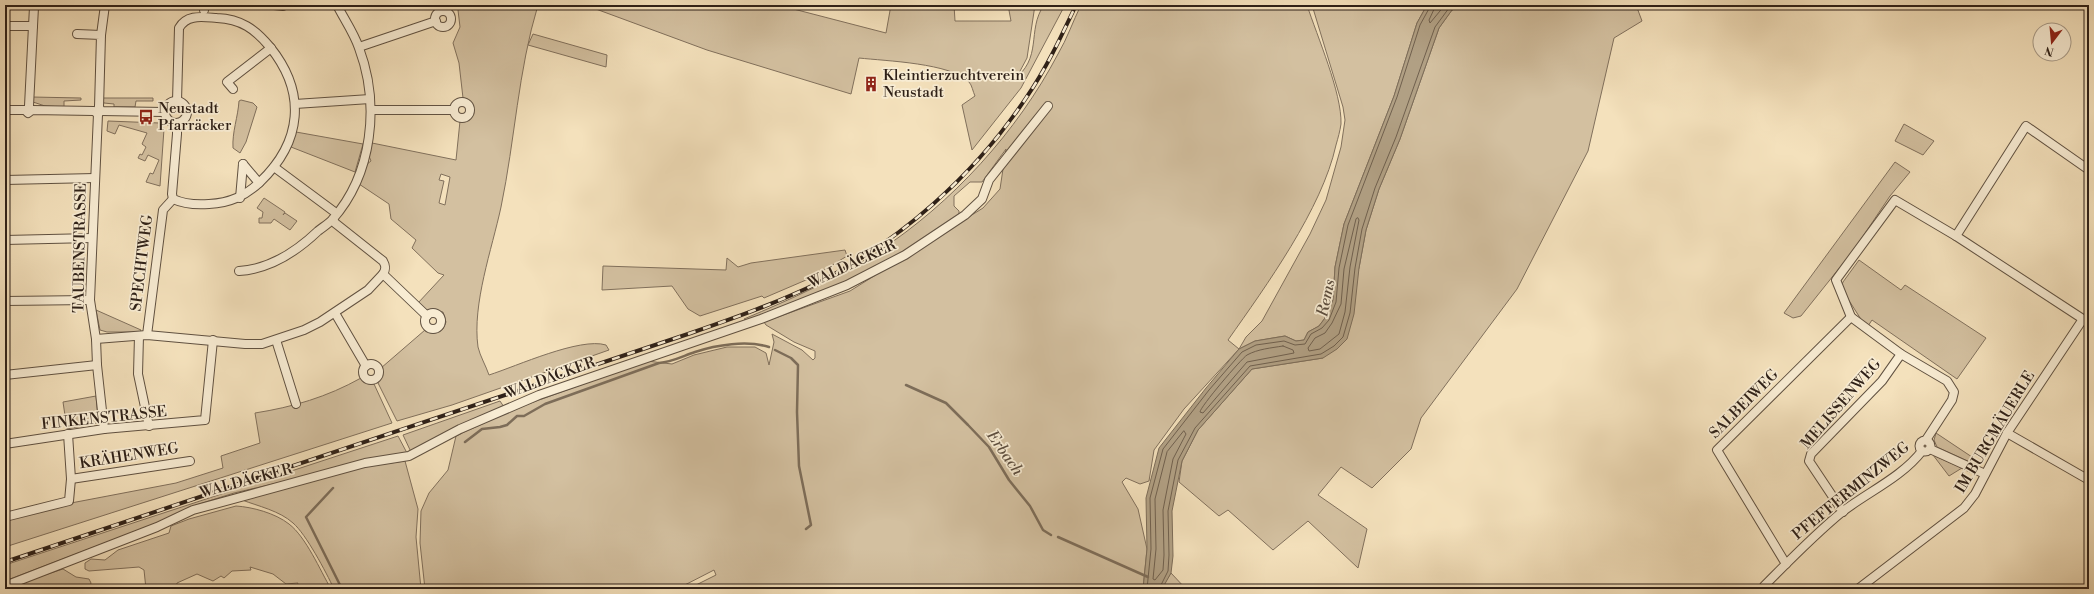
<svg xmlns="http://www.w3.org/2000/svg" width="2094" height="594" viewBox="0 0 2094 594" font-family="'Libre Bodoni',serif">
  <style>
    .green { fill: #d3c0a0; stroke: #81705c; fill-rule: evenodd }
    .water { fill: #b1a084; stroke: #7d6d59 }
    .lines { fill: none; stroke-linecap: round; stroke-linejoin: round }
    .shore { stroke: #70604e; stroke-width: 1 }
    .stream { stroke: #7d6d59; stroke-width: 2.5 }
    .minor-casing { stroke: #605141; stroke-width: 10 }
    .minor { stroke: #f8ecd3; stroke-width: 8 }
    .rail-casing { stroke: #2f2118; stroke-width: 4 }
    .rail { stroke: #f8ecd3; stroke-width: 2.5; stroke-dasharray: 8; stroke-linecap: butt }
    .labels { text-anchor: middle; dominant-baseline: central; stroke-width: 3.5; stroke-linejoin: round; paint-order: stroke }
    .poi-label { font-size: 15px; fill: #2f2118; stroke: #f8ecd3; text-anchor: start }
    .street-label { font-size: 15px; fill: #2f2118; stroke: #f8ecd3 }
    .water-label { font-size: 16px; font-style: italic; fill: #5c4d3e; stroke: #f8ecd3 }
  </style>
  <rect width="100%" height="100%" fill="#f4e1bc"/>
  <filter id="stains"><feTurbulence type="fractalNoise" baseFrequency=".005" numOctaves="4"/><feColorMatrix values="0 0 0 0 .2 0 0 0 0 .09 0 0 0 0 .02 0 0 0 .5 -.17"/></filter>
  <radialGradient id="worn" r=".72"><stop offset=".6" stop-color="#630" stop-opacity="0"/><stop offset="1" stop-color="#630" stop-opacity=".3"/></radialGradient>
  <g class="green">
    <path d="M464,5H538C518,71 515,140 501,207C492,249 472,304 478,347C480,356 486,366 489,375C517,366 580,337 606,345L609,350L452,405L397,421L377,381L382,374L381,368L425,330L434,333L443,329L446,322L443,312L426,310L418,303L444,275L438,273L412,248L416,240L391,219L389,204L359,184L367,164L371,161L369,156L372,143L456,160L460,121L467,120C475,112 476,100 463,98L459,63L453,43L460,27L458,10ZM441,174L450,177L445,205L439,203L444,181L439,180Z"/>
    <path d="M585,5H778L886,33L891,5H954L955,21H1011L1008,5H1035L1027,58L1019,73L1009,79L1012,81C1044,58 1026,31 1044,5H1065L1021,88L972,150L962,105L975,96C973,92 972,85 969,82C951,63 886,61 859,58L851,94L707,50Z"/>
    <path d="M1081,5H1101L1105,8V5H1307C1317,36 1342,93 1341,124C1340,131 1338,138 1336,145C1322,209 1266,286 1228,340L1239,349L1246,337L1262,321L1310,234L1326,200L1341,147L1345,120L1343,107L1312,5H1427L1417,23L1394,96L1344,224L1335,267L1333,300L1325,318L1319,326L1308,332L1304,340L1296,341L1285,336L1255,341L1239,349L1184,409L1154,450L1149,481L1140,484L1126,478L1122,482L1138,509L1147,549L1143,589H688L716,575L714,570L677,589H425L420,543L421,511L429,493L448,470L456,436L517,408L647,361L672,364L694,355L727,347H755L766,353L769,365L774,342L772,334L802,350L813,360L815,358V351L794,342L766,325L764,322L850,291L983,208L1000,189L1006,149L982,182H970L954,196V206L959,211V215L904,252L846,283L748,322L744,319C791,299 837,279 879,251C952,203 1017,132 1058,54C1067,39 1073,21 1081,5Z"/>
    <polygon points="1466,5 1636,5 1642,21 1614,38 1588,151 1517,289 1421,418 1411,449 1372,488 1341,467 1318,495 1367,529 1358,568 1308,521 1273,550 1228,510 1219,516 1179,482 1182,461 1198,430 1252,369 1323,358 1359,268 1366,230 1379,189 1400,139 1439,28 1452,10"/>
    <polygon points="533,34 607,55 606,67 528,45"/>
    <polygon points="32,97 81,98 81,100 64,101 64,107 45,106 33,102"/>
    <polygon points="101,98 153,98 153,101 136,101 135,107 114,107 114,104 104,103"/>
    <path d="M241,100L253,103L257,107L246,142L240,153L233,148C232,132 238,117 239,101Z"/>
    <polygon points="108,121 159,123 164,129 160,186 146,182 150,173 153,174 159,160 148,155 145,161 138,158 140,154 142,155 146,147 142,144 147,133 119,125 115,134 107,131"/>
    <polygon points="1904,124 1934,141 1923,155 1895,141"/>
    <polygon points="296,132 363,144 355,172 291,147"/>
    <polygon points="1895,162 1910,172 1890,196 1853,251 1801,316 1793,318 1784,313"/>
    <polygon points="264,198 285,212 283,215 285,213 297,221 290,230 274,219 271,223 259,223 259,218 262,218 263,212 257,208"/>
    <polygon points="845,250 847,256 813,277 764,298 762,296 700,316 688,309 672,286 602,290 603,266 726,270 727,258 738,267 751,263"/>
    <polygon points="1859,260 1901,290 1905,285 1986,338 1957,379 1872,320 1868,326 1864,324 1841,288 1843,282"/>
    <polygon points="96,310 141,330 140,332 107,332 100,330"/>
    <path d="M361,378L366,383L374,384L392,423L5,547V520L71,503L176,483L223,468L221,456L260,443L255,413C293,407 327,397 361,378Z"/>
    <polygon points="96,396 98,419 97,423 67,429 63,402"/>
    <polygon points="500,401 504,407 411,452 403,435"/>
    <polygon points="1936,433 1972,457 1970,462 1937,447 1934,440"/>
    <polygon points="398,436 407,453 234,493 193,506 157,523 5,581 5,565"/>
    <polygon points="1933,455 1962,468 1949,476"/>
    <path d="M405,461L418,509L416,537L421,589H334C326,572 306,534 293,523C280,511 258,506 242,500L355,468Z"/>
    <path d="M236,506C252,507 275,513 289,524C306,537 320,570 331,589H296L298,583L286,584L273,574L250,567L251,570L232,571L224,578L221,576L213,581L197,574L177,583L176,589H146L144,570L139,567L89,571L85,569V563L91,559L105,560L118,550L169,533L171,526L189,519Z"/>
    <polygon points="63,569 76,577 89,579 91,583 90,587 84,589 19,589 26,581"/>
    <polygon points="1171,573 1186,589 1161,589"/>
  </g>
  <polygon class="water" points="1427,5 1466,5 1452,10 1439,28 1400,139 1379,189 1366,230 1359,268 1354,314 1347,339 1337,349 1323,358 1252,369 1198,430 1182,461 1172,511 1173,556 1171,573 1162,589 1143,589 1147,549 1146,498 1159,448 1206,388 1239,349 1255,341 1285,336 1296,341 1304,340 1308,332 1319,326 1325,318 1333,300 1335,267 1344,224 1394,96 1417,23"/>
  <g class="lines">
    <g class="shore">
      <polyline points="1436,5 1429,20 1430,23 1445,5"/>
      <polygon points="1358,218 1359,220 1350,267 1345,312 1339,334 1320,349 1309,351 1308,348 1315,338 1325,333 1332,323 1341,304 1344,269 1356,219"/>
      <path d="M1283,346L1293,350L1294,353L1247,362L1203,413L1200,412C1200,407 1241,359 1247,355C1258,349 1271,348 1283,346Z"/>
      <polygon points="1184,431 1186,434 1173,459 1163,510 1164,555 1163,570 1155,580 1153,579 1156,549 1155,499 1167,452"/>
      <polyline points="1147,589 1151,549 1150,498 1163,449 1209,390 1242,352 1256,345 1284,341 1295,345 1305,344 1311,334 1322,328 1329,320 1336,302 1339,268 1348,225 1397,97 1420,25 1431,5"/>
      <polyline points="1159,589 1168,571 1169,555 1168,511 1178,460 1195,428 1250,366 1321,354 1334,346 1343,337 1350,313 1355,268 1362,229 1375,188 1396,137 1435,27 1449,8 1455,5"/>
    </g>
    <g class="stream">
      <polyline points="775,350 791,358 798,365 797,412 799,466 811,525 806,529"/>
      <polyline points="906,385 946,403 968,425 989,447 1009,480 1030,506 1043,530 1051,535"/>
      <path d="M465,442L482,429L500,427L507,425L517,416H524L545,404L659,363C672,362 683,356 695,352C716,345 747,340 769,347"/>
      <polyline points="333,488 306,517 342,589"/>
      <polyline points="1058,537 1148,577"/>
    </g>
    <g class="minor-casing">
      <g id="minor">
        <polyline points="163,5 164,5"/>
        <polyline points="274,5 283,6"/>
        <polyline points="204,10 204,5"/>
        <circle cx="443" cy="19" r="8"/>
        <polyline points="7,26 33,26 29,106"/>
        <polyline points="33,26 34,7"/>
        <polyline points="77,34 101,35 99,107"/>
        <polyline points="101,35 105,5"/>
        <polyline points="359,47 436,21"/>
        <polyline points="233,89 227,82 271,48"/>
        <circle cx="176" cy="112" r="11"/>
        <circle cx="462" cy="110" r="8"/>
        <polyline points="295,104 370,99"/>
        <polyline points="99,107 101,111 164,112"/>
        <polyline points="5,110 25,110 28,113 32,110 94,111 98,114 101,111"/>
        <polyline points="371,110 454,110"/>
        <polyline points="98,114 90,300 96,339 97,365 104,429"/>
        <path d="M177,123V134L172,194L173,199C184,204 196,205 209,204C230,203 245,196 260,182C302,142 307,93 270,47C255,29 241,19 217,18C202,17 187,14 179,28L177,101"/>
        <polyline points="243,164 259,183"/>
        <polyline points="274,167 336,213"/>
        <polyline points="2089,170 2026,126 1956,236 2089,323"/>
        <polyline points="5,180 95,178"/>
        <polyline points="240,198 243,164"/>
        <path d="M333,219L335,223L383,261C386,266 386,269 383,274L427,316"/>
        <polyline points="5,240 92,238"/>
        <path d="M239,271C270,269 296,252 318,231C323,227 328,224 332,220C373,174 380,104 359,48C354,33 344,19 337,5"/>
        <polyline points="5,301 90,300"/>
        <polyline points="335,313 366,366"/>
        <circle cx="433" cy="321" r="8"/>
        <polyline points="1851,317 1836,280 1895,200 1956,236"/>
        <polyline points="1851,317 1901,354 1947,381 1954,392 1952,400 1926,440"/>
        <polyline points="147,335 163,210 173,199"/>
        <polyline points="139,336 138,374 149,426"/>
        <polyline points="96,339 147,335 245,344 262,344 304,330 320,322 368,290 383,274"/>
        <polyline points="276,340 296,404"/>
        <circle cx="371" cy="372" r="8"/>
        <polyline points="5,375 97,365"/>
        <polyline points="2007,433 2089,480"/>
        <circle cx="1925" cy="446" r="5.5"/>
        <polyline points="5,444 104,429 205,420 213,340"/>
        <polyline points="1930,449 1985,474"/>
        <polyline points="71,479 190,461"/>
        <polyline points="1843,512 1809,461 1811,454 1882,381 1901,354"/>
        <polyline points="5,517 69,501 71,479 68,434"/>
        <polyline points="1786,564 1717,450 1851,317"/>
        <polyline points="5,586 157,527 193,510 365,463 409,456 460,429 539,395 761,319 847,285 905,255 965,215 982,199 989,180 1048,106"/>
        <path d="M1765,589L1764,586C1789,561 1814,535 1842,512C1868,492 1902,477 1922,451"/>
        <polyline points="1858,589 1964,508 1975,494 2007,433 2083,319"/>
      </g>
    </g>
    <use href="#minor" class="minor"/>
    <g class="rail-casing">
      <path id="rail" d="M5,562L691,333C734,318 777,303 818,283C901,240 974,176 1026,98C1046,69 1061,37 1076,5"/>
    </g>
    <use href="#rail" class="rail"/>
  </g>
  <defs>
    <g id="building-bare" transform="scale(1.2)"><path d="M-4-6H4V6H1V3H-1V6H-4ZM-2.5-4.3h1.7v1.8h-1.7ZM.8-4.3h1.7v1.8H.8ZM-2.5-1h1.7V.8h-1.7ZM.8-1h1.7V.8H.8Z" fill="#8f2418" stroke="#f8ecd3" stroke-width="2.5" paint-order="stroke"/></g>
    <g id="bus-bare" transform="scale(1.2)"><path d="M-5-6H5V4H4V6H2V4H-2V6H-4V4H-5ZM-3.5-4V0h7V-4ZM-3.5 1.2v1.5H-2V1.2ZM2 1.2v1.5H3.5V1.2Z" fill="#8f2418" stroke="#f8ecd3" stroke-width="2.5" paint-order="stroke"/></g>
  </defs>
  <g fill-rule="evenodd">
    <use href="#building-bare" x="871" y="84"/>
    <use href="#bus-bare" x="146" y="117"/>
  </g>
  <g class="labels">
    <g class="poi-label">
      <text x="883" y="75">Kleintierzuchtverein<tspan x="883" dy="17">Neustadt</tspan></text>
      <text x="158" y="108">Neustadt<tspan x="158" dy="17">Pfarräcker</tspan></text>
    </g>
    <g class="street-label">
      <text transform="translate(80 248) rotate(-89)">TAUBENSTRASSE</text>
      <text transform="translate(142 263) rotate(-83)">SPECHTWEG</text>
      <text transform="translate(852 264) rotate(-25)">WALDÄCKER</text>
      <text transform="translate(550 378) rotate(-20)">WALDÄCKER</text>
      <text transform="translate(1744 404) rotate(-45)">SALBEIWEG</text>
      <text transform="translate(1841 404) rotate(-49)">MELISSENWEG</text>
      <text transform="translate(104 418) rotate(-6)">FINKENSTRASSE</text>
      <text transform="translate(1995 432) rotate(-59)">IM BURGMÄUERLE</text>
      <text transform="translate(129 456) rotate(-9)">KRÄHENWEG</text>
      <text transform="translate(246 481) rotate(-15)">WALDÄCKER</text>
      <text transform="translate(1851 491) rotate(-39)">PFEFFERMINZWEG</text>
    </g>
    <g class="water-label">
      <text transform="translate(1326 298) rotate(-78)">Rems</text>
      <text transform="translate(1005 453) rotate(55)">Erbach</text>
    </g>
  </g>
  <rect width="2094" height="594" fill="none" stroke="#f4e1bc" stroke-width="20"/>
  <rect x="6" y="6" width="2082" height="582" fill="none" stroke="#2f2118" stroke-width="2"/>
  <rect x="10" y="10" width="2074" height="574" fill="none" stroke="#2f2118"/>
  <g transform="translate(2052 42) rotate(196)"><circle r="19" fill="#f8ecd3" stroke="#a89b88"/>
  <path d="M0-3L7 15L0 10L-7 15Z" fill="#8f2418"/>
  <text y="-6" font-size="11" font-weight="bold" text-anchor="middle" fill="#2f2118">N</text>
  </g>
  <rect width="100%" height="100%" filter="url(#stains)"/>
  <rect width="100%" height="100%" fill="url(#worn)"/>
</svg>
